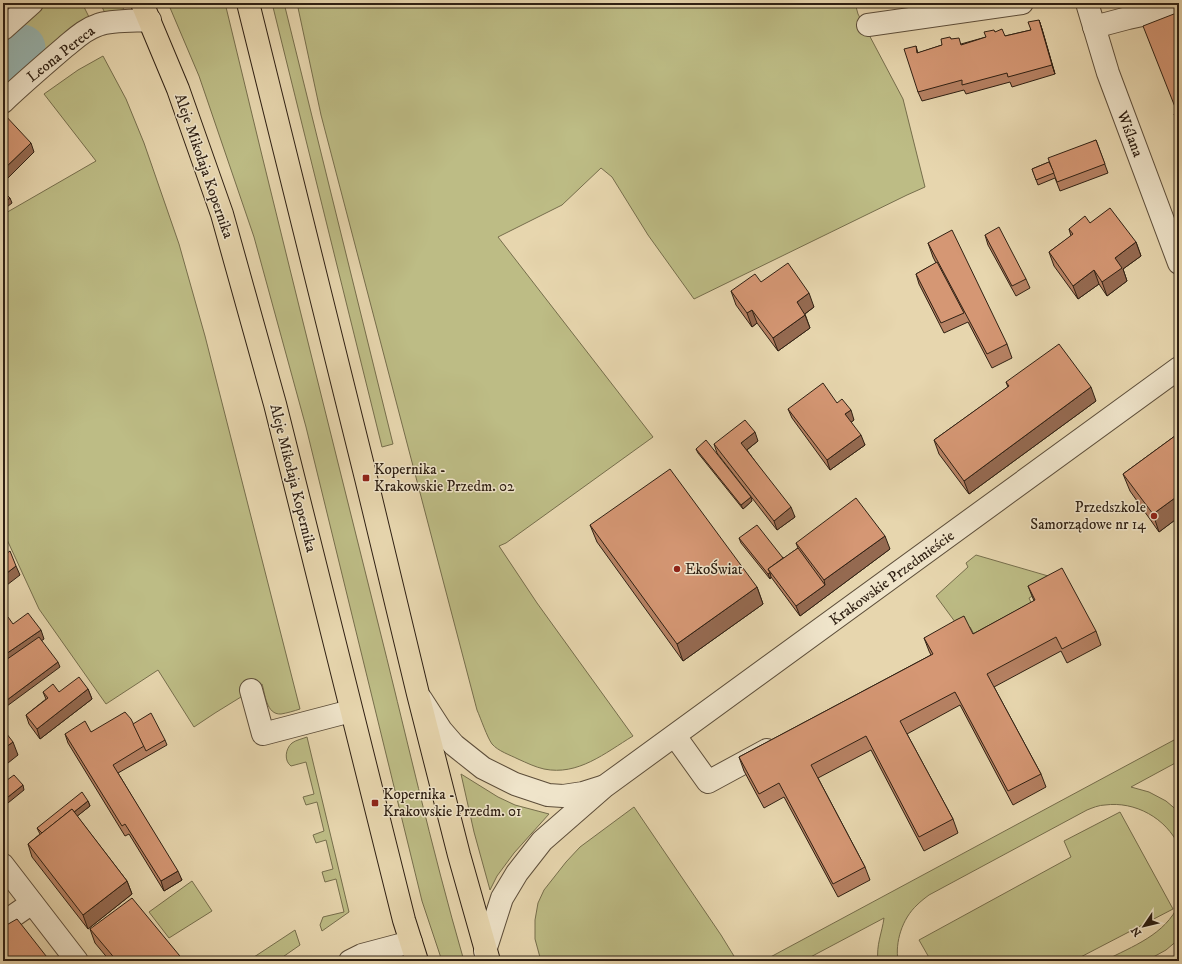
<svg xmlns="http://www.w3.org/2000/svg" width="1182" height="964" viewBox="0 0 1182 964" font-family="'IM FELL DW Pica',serif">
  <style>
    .green { fill: #bdbc85; stroke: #766e4c }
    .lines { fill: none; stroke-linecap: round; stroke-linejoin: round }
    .river { stroke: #98b7b3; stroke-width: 47 }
    .minor-casing { stroke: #5d4e3a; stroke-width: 24 }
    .major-casing { stroke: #2f2013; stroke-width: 24 }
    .minor { stroke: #efe4ca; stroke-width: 22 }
    .major { stroke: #e7d6ae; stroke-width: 22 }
    .wall { fill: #b78264; stroke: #2f2013 }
    .shaded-wall { fill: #956a51; stroke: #2f2013 }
    .building { fill: #d59774; stroke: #2f2013 }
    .poi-dot { fill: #8f2418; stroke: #efe4ca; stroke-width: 1.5 }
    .labels { text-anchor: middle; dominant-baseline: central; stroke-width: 3; stroke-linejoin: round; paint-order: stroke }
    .street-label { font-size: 15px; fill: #2f2013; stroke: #efe4ca }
    .poi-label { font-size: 15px; fill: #2f2013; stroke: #efe4ca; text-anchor: start }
  </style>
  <rect width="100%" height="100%" fill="#e7d6ae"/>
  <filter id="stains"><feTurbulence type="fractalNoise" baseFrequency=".005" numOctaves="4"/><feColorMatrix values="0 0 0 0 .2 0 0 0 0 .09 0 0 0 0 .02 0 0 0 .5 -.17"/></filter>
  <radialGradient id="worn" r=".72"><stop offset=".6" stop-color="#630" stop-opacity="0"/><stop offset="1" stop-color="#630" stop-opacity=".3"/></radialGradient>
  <g class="green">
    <polygon points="44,3 82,3 89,17 3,91 3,79 28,57 15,41 3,52 3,41"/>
    <polygon points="100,3 121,3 124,10 123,10 105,13"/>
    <path d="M168,3H225C274,207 325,411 376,615C405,730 431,847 464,961H442L422,901L306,427L254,237L199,76Z"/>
    <polygon points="272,3 284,3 393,444 382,447"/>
    <path d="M297,3H855L858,14L903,99L925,187L907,195L694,299L648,235L612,177L601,168L562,205L498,237L653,437L506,543L499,546L537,603L633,736C605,753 578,776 544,769C535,767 527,763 518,759C510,755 498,751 492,744C487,737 481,719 477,710L321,115Z"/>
    <path d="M103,56L126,99L144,143L179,244L205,336L300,709C294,711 287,713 281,714C266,715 265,693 262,684L215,713L194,727L158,670L106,704L39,609L3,531V213L4,214L96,161L44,94L78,70Z"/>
    <polygon points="976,555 1062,580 1029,598 1036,613 979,643 970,627 961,630 936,596 968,567 966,563"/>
    <path d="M307,737L349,912L322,931L320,925L323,917L344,912L336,879L325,882L322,872L333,869L326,840L316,843L313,835L324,831L317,802L306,805L303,797L314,794L306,762L291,766C284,761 285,749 292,743C296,740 302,739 307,737Z"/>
    <path d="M1174,740L1179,749V761L1131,787L1149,792L1166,801L1179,812V846C1166,818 1135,801 1105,805C1099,805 1092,808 1087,810L929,895C925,898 921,901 917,905C902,919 895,942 898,961H878C876,945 882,933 884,918L803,961H763Z"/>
    <polygon points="461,774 498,797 515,805 549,814 514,853 497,876 490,890 474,832"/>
    <polygon points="634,807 721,935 737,961 541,961 535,939 535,920 538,903 544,890 566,862 580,847"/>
    <polygon points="1120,812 1173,909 1073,961 931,961 919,940 1071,857 1064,841"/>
    <polygon points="192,881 212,911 169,938 149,912"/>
    <path d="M1179,904V939L1166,950L1146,961H1104C1133,946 1165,935 1179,904Z"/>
    <polygon points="295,930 300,945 277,961 248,961"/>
  </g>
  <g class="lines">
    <polyline class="river" points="3,65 22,48"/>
    <g class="minor-casing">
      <g id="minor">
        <polyline points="1087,3 1108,73 1179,263"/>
        <polyline points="868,25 1022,3"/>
        <polyline points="1094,27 1128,18 1179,7"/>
        <polyline points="3,29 32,3"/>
        <path d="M3,102C23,83 44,65 65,47C75,39 85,29 98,25C110,20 136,21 150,20"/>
        <polyline points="251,690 263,734 351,711"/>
        <polyline points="421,699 441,730 454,745 483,768 515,784 548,795 563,796 583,793 602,787"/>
        <polyline points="675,736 708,782 767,750"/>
        <polyline points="3,865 77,961"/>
        <polyline points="3,923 32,903"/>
        <polyline points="485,951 502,898 517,873 542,841 605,786 1179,368"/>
        <polyline points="350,961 362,955 411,942"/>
      </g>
    </g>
    <g class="major-casing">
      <g id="major">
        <polyline points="142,3 178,89 222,214 275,404 404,920 417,961"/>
        <polyline points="248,3 366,478 418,694 459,855 489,961"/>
      </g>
    </g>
    <use href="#minor" class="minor"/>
    <use href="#major" class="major"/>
  </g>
  <g class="wall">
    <polygon points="1039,20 1042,29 1055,74 1012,87 1010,82 966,94 964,90 922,101 918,92 916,46 918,53 942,45 951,39 961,44 986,37 995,32 1005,36 1031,30"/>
    <polygon points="1096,140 1108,173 1060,191 1055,178 1038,185 1032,169 1049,162"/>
    <polygon points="1090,223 1136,242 1141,256 1123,269 1127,281 1107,296 1099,284 1078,299 1054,266 1049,252 1071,236 1069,229"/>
    <polygon points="985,235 1026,279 1030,288 1016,296 988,245"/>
    <polygon points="928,243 1007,344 1012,358 992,368 968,322 944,333 919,284 916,274 936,263 933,257"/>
    <polygon points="731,291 814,307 805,314 810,328 778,351 757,323 752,327 736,305"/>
    <polygon points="1006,382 1096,401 969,494 939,454 934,440 1008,387"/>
    <polygon points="837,403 854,420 851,422 865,445 830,470 792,418 788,409"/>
    <polygon points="1179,433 1179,517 1159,532 1130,491 1123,474"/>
    <polygon points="758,441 747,450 795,517 777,530 717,453 714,444"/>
    <polygon points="696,449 752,501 743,509 698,453"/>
    <polygon points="590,525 757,587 763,604 683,661 597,542"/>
    <polygon points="739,538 784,558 798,548 796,543 890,549 800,616 771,577 770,579 741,543"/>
    <polygon points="1028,586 1096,631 1101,645 1067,663 1061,651 994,687 1041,774 1046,787 1013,805 960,705 907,734 953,819 958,833 924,851 871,750 818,778 865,867 870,880 838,897 784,797 764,808 744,771 739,757 931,655 929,651 924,638 973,634 1034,601"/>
    <polygon points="88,689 92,699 40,739 29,724 26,715 46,699 43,692 59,692"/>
    <polygon points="133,724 165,740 167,745 118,773 182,880 164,891 129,834 125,836 68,743 65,734 91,732"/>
    <polygon points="88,801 90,806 77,816 127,881 132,894 88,929 32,857 28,844 40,834 37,828"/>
    <polygon points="90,929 184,961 110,961 95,943"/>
  </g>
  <g class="shaded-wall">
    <polygon points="1039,20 1042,29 1055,74 1052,65"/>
    <polygon points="31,143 34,152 3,183 3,170"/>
    <polygon points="10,198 12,203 3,210 3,204"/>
    <polygon points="1136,242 1141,256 1123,269 1127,281 1107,296 1102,282 1115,258"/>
    <polygon points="1094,270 1099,284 1078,299 1073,286"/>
    <polygon points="809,293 814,307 802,316 797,302"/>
    <polygon points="752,310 757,323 752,327 747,313"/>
    <polygon points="805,315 810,328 778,351 773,338"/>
    <polygon points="1091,387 1096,401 969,494 964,481"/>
    <polygon points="851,410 854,420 849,424 845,414"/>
    <polygon points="755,432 758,441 744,452 741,443"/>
    <polygon points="861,435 865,445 830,470 827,460"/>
    <polygon points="1179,495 1179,517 1159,532 1153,514"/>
    <polygon points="751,497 752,501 743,509 741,505"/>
    <polygon points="791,507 795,517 777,530 774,521"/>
    <polygon points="885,536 890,549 800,616 796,606 825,585 824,580"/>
    <polygon points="16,566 20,575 3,588 3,576"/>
    <polygon points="770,573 771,577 770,579 768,574"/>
    <polygon points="757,587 763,604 683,661 677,644"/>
    <polygon points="41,630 44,639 3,668 3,656"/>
    <polygon points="58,662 60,667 3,709 3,703"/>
    <polygon points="88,689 92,699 40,739 37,729"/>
    <polygon points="13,742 18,755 3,767 3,749"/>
    <polygon points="23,785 24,790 3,807 3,801"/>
    <polygon points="88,801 90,806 46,841 44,836"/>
    <polygon points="178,871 182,880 164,891 161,881"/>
    <polygon points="127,881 132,894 88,929 83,915"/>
  </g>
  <g class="building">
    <polygon points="1179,12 1179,127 1174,114 1177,112 1143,26"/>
    <polygon points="1039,20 1052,65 1008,77 1007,73 962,85 962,80 918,92 904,49 916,46 917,53 942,45 941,39 950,37 951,39 959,38 961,45 986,37 984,32 994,30 995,32 1002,29 1005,36 1031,30 1028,22"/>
    <polygon points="3,113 31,143 3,170"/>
    <polygon points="1096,140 1105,164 1057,182 1048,158"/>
    <polygon points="1049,162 1054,173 1036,180 1032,169"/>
    <polygon points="3,191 10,198 3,204"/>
    <polygon points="1110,208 1136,242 1115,258 1122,268 1102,282 1094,270 1073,286 1049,252 1073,234 1069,229 1085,216 1090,223"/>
    <polygon points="999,227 1026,279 1012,286 985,235"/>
    <polygon points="952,230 1007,344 987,354 928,243"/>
    <polygon points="937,262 964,313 941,323 916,274"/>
    <polygon points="788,263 809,293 797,302 805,315 773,338 752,310 747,313 731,291 755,274 761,282"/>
    <polygon points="1059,344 1091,387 964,481 934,440 1009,386 1006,382"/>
    <polygon points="823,383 837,403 842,399 851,410 845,414 861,435 827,460 788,409"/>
    <polygon points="745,420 755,432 741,443 791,507 774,521 714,444"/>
    <polygon points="1179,433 1179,495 1153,514 1123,474"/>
    <polygon points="706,440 751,497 741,505 696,449"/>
    <polygon points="670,469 757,587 677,644 590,525"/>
    <polygon points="856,498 885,536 824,580 796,543"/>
    <polygon points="757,525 783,558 768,569 770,573 768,574 739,538"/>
    <polygon points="798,548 825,585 796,606 768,569"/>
    <polygon points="10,551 16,566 3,576 3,556"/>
    <polygon points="1062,568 1096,631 1062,649 1056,637 987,674 1041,774 1008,791 955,692 900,721 953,819 919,837 866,736 811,765 865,867 833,884 779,783 759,794 739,757 933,654 924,638 956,620 964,616 973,634 1035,600 1028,586"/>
    <polygon points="28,613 41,630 3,656 3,620 8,617 13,624"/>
    <polygon points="39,637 58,662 3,703 3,662"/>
    <polygon points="79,677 88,689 37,729 26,715 48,698 43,692 53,684 59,692"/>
    <polygon points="125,712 131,719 144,746 113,765 178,871 161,881 125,824 122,826 65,734 85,721 91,732"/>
    <polygon points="151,713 165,740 146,751 133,724"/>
    <polygon points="3,729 13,742 3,749"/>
    <polygon points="14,775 23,785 3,801 3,783"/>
    <polygon points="82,792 88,801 74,812 72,809 42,833 37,828"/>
    <polygon points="72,809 127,881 83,915 28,844"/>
    <polygon points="132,898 184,961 117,961 90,929"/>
    <polygon points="17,919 50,961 3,961 3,927"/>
  </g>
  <g class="poi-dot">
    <rect x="362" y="474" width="8" height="8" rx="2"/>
    <circle cx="1154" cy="516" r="4"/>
    <circle cx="677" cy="569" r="4"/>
    <rect x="371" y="799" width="8" height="8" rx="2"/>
  </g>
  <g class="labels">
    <g class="street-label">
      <text transform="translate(61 54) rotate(-38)">Leona Pereca</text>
      <text transform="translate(1130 134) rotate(69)">Wiślana</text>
      <text transform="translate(204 166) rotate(71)">Aleje Mikołaja Kopernika</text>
      <text transform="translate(293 478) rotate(76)">Aleje Mikołaja Kopernika</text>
      <text transform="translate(892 578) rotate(-36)">Krakowskie Przedmieście</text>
    </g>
    <g class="poi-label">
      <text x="374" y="469">Kopernika -<tspan x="374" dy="17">Krakowskie Przedm. 02</tspan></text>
      <text x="1146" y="507" text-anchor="end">Przedszkole<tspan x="1146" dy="17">Samorządowe nr 14</tspan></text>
      <text x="685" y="569">EkoŚwiat</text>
      <text x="383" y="794">Kopernika -<tspan x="383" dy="17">Krakowskie Przedm. 01</tspan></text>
    </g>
  </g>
  <rect width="1182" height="964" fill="none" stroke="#e7d6ae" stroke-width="16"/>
  <rect x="4" y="4" width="1174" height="956" fill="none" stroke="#2f2013" stroke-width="2"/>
  <rect x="8" y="8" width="1166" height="948" fill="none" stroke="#2f2013"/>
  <g transform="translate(1144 926) rotate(235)" stroke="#efe4ca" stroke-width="3" paint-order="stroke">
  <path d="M0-3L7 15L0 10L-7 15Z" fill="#2f2013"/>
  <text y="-6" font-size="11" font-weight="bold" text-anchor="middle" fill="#2f2013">N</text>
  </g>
  <rect width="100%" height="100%" filter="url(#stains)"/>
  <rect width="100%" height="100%" fill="url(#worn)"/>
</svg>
